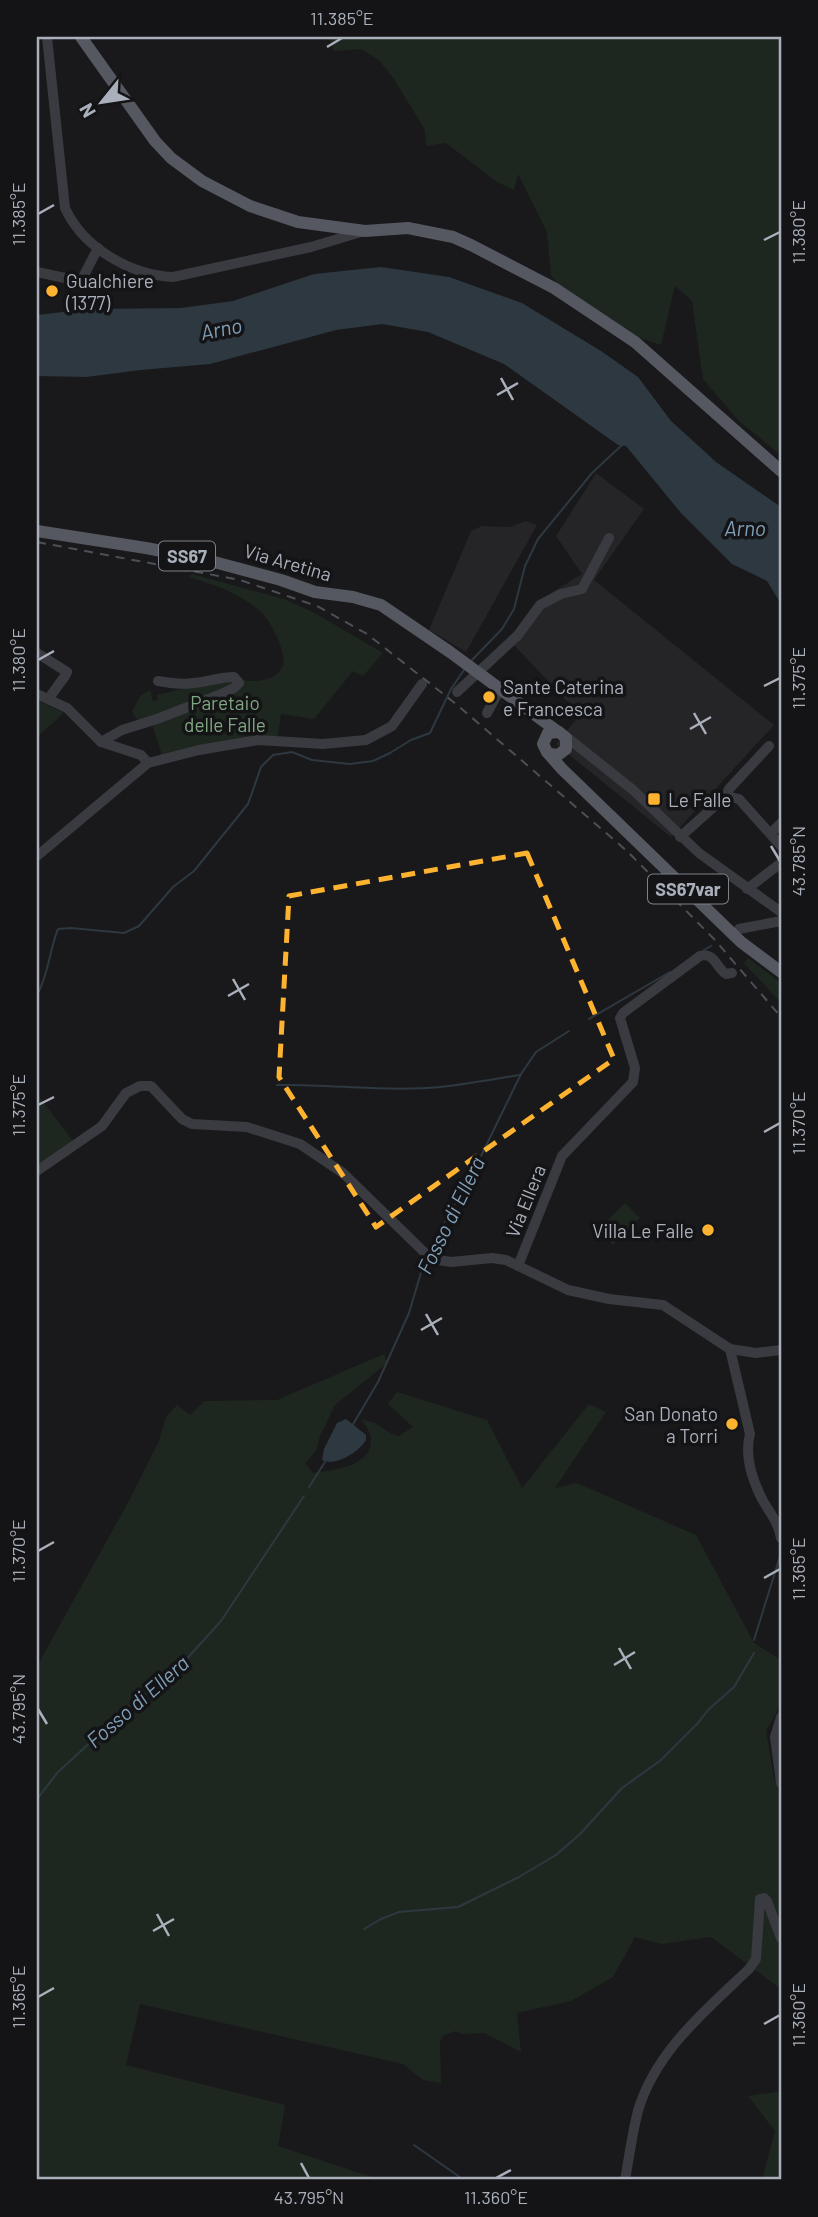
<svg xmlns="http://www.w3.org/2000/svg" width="818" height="2217" viewBox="0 0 818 2217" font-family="Barlow,sans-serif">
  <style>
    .built { fill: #252528 }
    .green { fill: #1e271f }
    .water { fill: #2d3840 }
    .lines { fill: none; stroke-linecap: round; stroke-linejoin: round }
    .stream { stroke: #2d3840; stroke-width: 2 }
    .minor { stroke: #393b40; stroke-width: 10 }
    .major { stroke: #555860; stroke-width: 12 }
    .rail { stroke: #4c4f55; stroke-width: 2; stroke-dasharray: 9 7; stroke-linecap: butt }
    .marked { fill: none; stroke: #fdb32f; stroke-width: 5; stroke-dasharray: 14 9; stroke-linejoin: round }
    .ticks { fill: none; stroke: #aab0bb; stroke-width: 2.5 }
    .poi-dot { fill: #fdb32f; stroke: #141416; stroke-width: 2.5 }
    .labels { text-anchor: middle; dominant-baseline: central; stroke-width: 7; stroke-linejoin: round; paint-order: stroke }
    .shield { fill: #141416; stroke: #7d818a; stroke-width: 2 }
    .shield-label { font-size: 18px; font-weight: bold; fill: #aab0bb }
    .poi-label { font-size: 19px; fill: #aab0bb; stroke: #141416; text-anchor: start }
    .street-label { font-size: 19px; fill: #aab0bb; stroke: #141416 }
    .park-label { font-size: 19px; fill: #80a782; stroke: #141416 }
    .water-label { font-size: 21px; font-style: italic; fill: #809fb8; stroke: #141416 }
    .neatline { fill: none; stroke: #aab0bb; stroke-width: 2.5 }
    .ticks-label { font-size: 18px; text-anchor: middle; fill: #aab0bb }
  </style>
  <rect width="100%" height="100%" fill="#19191b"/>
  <g class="built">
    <polygon points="596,473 644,509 594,580 774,725 671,837 556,744 580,715 514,645 551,593 582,574 556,536"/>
    <polygon points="526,521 537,525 466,652 429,630 471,531 482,526 510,527"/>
  </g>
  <g class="green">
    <polygon points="329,37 781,37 781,455 740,422 703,379 692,301 675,286 661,345 640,338 558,285 551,275 547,232 518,174 514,190 497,182 446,143 426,146 425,130 394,79 379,60 361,49 334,51"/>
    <path d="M192,574L284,599L315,613L383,653L363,676L353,671L314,719L281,714L277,741L159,761L161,752L152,724L139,722L132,712L140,696L150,690L153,701L158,700L157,695L232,677C246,683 272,684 282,668C289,656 271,622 262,613C242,594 215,585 189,577Z"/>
    <polygon points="37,700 64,713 37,737"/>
    <polygon points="748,958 781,983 781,1003 744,963"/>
    <polygon points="37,1094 73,1141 37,1171"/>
    <polygon points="625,1203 640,1218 613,1245 598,1230"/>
    <path d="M384,1354L387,1363L335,1405L320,1436L316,1451L305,1463L313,1473C333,1470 378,1466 370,1434C369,1430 364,1424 362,1420C382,1422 382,1432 399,1436L413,1427L388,1404L397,1392L487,1420L522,1488L589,1404L606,1412L555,1488L577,1483L696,1535L754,1643L781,1660V1706L766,1730L774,1778L781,1792V1989L711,1937L661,1944L635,1937L613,1977L571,2001L517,2013L521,2052L484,2033L461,2034L456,2031L443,2036L440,2042L441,2083L423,2080L403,2064L140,2004L126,2065L285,2105L278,2146L381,2180H37V1666L129,1501L159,1441L166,1417L177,1405L190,1415L204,1401L277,1400Z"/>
    <polygon points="781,2091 781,2180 762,2180 775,2131 748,2096"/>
  </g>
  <g class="water">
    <polygon points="381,267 449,277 522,303 601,351 638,377 671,421 703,450 716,462 781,507 781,604 767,581 732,564 681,513 626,446 618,445 504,364 428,332 382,324 336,330 210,364 141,370 86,377 37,376 37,315 88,309 181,308 233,301 314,274"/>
    <path d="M346,1419L366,1435V1440C359,1452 335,1467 322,1460L324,1449L337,1423Z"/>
  </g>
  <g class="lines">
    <g class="stream">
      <polyline points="472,660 502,629 514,609 525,566 538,539 592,473 622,445"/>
      <polyline points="704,950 711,946"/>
      <path d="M37,995C49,974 49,951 58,929L71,928L124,933L139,926L173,887L194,871L248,804L261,767L273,755L292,752L312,760L350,764L373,761L390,753L411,740L430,733L451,689L464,670"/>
      <polyline points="589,1019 670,972"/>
      <path d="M277,1085C331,1084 386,1092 440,1087C467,1084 494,1079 520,1075"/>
      <polyline points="429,1251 479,1160 521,1074 536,1052 569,1031"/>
      <polyline points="352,1426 378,1382 409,1313 425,1259"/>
      <polyline points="309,1487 325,1462"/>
      <polyline points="754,1640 781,1553"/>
      <polyline points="37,1799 58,1772 140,1697 164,1684 221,1621 304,1496"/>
      <polyline points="364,1929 381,1919 399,1912 458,1907 519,1877 556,1855 580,1834 622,1788 661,1760 698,1723 708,1710 734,1687 754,1653"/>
      <polyline points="414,2145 464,2180"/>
    </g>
    <g class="minor">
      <path d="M47,37L65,208C83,247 129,275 173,277L311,247L361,232"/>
      <polyline points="37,272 65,278 76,285 81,281 98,248"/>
      <polyline points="37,653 67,672 65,676 49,698"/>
      <polyline points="457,692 518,635 540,605 561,594 582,589 609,538"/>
      <polyline points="37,694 67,708 101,742 141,755 148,763"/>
      <polyline points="487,713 500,689"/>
      <polyline points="564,735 633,790 699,853 781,912"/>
      <path d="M101,742L122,730L157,719L219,695L234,688L239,683L234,677C220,677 207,682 193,683C181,685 170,683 158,681"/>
      <polyline points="726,796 739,799 781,846"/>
      <polyline points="771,833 781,823"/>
      <polyline points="680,837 726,796 729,789 769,746"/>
      <polyline points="37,856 148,763 199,750 258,740 323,744 366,740 392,726 422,684"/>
      <polyline points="747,889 781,863"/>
      <polyline points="739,929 781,921"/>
      <polyline points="37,1171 102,1126 126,1093 140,1086 151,1086 182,1119 192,1124 247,1127 300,1144 343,1173 426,1254 439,1260 451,1262 492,1258 506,1260 568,1290 609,1299 663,1305 730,1349 756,1353 781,1350"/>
      <path d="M518,1266L562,1156L633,1082L635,1068L620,1018L623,1013L700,956C714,952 716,967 726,974L732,973"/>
      <path d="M730,1349L750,1434C744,1456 752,1479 762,1499C769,1512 779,1523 781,1538"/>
      <polyline points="781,1717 775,1737 781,1783"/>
      <path d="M625,2180C629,2158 632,2134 638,2111C655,2052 706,2010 749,1969L756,1959L760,1899L764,1898L767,1901L781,1938"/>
    </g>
    <g class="major">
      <polyline points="81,37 155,141 171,158 202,181 250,206 298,222 365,231 408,228 453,237 471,245 554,288 635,342 781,471"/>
      <polyline points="37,531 146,548 203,559 281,580 315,592 353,597 381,605 450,652 557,731"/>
      <polyline points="550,754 558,755 566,749 566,738 559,732 548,733 543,744 547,752 562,769 741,942 781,972"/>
    </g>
    <polyline class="rail" points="37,542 240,580 317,606 367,634 456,704 627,851 714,939 781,1017"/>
  </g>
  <path class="marked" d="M527,853L614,1059L376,1227L279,1077L289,896Z"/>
  <path class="ticks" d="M327,47L342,38M38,214L54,205M764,240L780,232M501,378L513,400M497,395L518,383M38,660L54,651M764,686L780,678M694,713L706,734M690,729L711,717M771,846L780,861M233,979L245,1000M228,996L249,984M38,1105L54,1097M764,1132L780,1123M426,1314L438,1335M421,1330L442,1318M38,1551L54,1542M764,1578L780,1569M619,1648L631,1669M614,1665L635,1652M38,1709L47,1724M157,1914L169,1936M153,1931L174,1919M38,1997L54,1988M764,2024L780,2015M301,2163L309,2178M496,2178L511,2170"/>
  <g class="poi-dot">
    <circle cx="52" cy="291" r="7"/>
    <circle cx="489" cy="697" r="7"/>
    <rect x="647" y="792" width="14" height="14" rx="3.5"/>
    <circle cx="708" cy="1230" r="7"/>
    <circle cx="732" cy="1424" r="7"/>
  </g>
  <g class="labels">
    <g class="shield">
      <rect x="159" y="541.5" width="56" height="29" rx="5"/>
      <rect x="648" y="874.5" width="80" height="29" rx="5"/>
    </g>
    <g class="shield-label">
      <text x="187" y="556">SS67</text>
      <text x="688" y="889">SS67var</text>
    </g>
    <g class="poi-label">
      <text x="66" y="280">Gualchiere<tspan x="66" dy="22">(1377)</tspan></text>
      <text x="503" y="686">Sante Caterina<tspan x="503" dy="22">e Francesca</tspan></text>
      <text x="668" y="799">Le Falle</text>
      <text x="694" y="1230" text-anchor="end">Villa Le Falle</text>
      <text x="718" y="1413" text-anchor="end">San Donato<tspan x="718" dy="22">a Torri</tspan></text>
    </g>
    <g class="street-label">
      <text transform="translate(288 562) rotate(16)">Via Aretina</text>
      <text transform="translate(525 1201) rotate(-68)">Via Ellera</text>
    </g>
    <g class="park-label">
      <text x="225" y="702">Paretaio<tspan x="225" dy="22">delle Falle</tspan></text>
    </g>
    <g class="water-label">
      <text transform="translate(221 328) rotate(-11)">Arno</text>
      <text x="745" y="527">Arno</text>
      <text transform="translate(450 1215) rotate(-64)">Fosso di Ellera</text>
      <text transform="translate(137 1701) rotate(-41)">Fosso di Ellera</text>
    </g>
  </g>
  <rect width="818" height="2217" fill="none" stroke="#141416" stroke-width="77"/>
  <g transform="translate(102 102) rotate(240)" stroke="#141416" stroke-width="5" paint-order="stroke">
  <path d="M0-5L12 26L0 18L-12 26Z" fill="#aab0bb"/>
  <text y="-10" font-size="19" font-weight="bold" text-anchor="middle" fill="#aab0bb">N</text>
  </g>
  <rect x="38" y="38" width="742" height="2140" class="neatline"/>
  <g class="ticks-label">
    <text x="342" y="25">11.385°E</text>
    <text transform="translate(19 214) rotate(-90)" y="6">11.385°E</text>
    <text transform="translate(799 232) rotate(-90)" y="6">11.380°E</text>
    <text transform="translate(19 660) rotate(-90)" y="6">11.380°E</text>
    <text transform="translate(799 678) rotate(-90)" y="6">11.375°E</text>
    <text transform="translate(799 861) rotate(-90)" y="6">43.785°N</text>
    <text transform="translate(19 1105) rotate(-90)" y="6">11.375°E</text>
    <text transform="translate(799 1123) rotate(-90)" y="6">11.370°E</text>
    <text transform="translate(19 1551) rotate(-90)" y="6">11.370°E</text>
    <text transform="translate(799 1569) rotate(-90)" y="6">11.365°E</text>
    <text transform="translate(19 1709) rotate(-90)" y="6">43.795°N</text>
    <text transform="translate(19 1997) rotate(-90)" y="6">11.365°E</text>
    <text transform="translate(799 2015) rotate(-90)" y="6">11.360°E</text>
    <text x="309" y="2204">43.795°N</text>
    <text x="496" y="2204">11.360°E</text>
  </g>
</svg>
